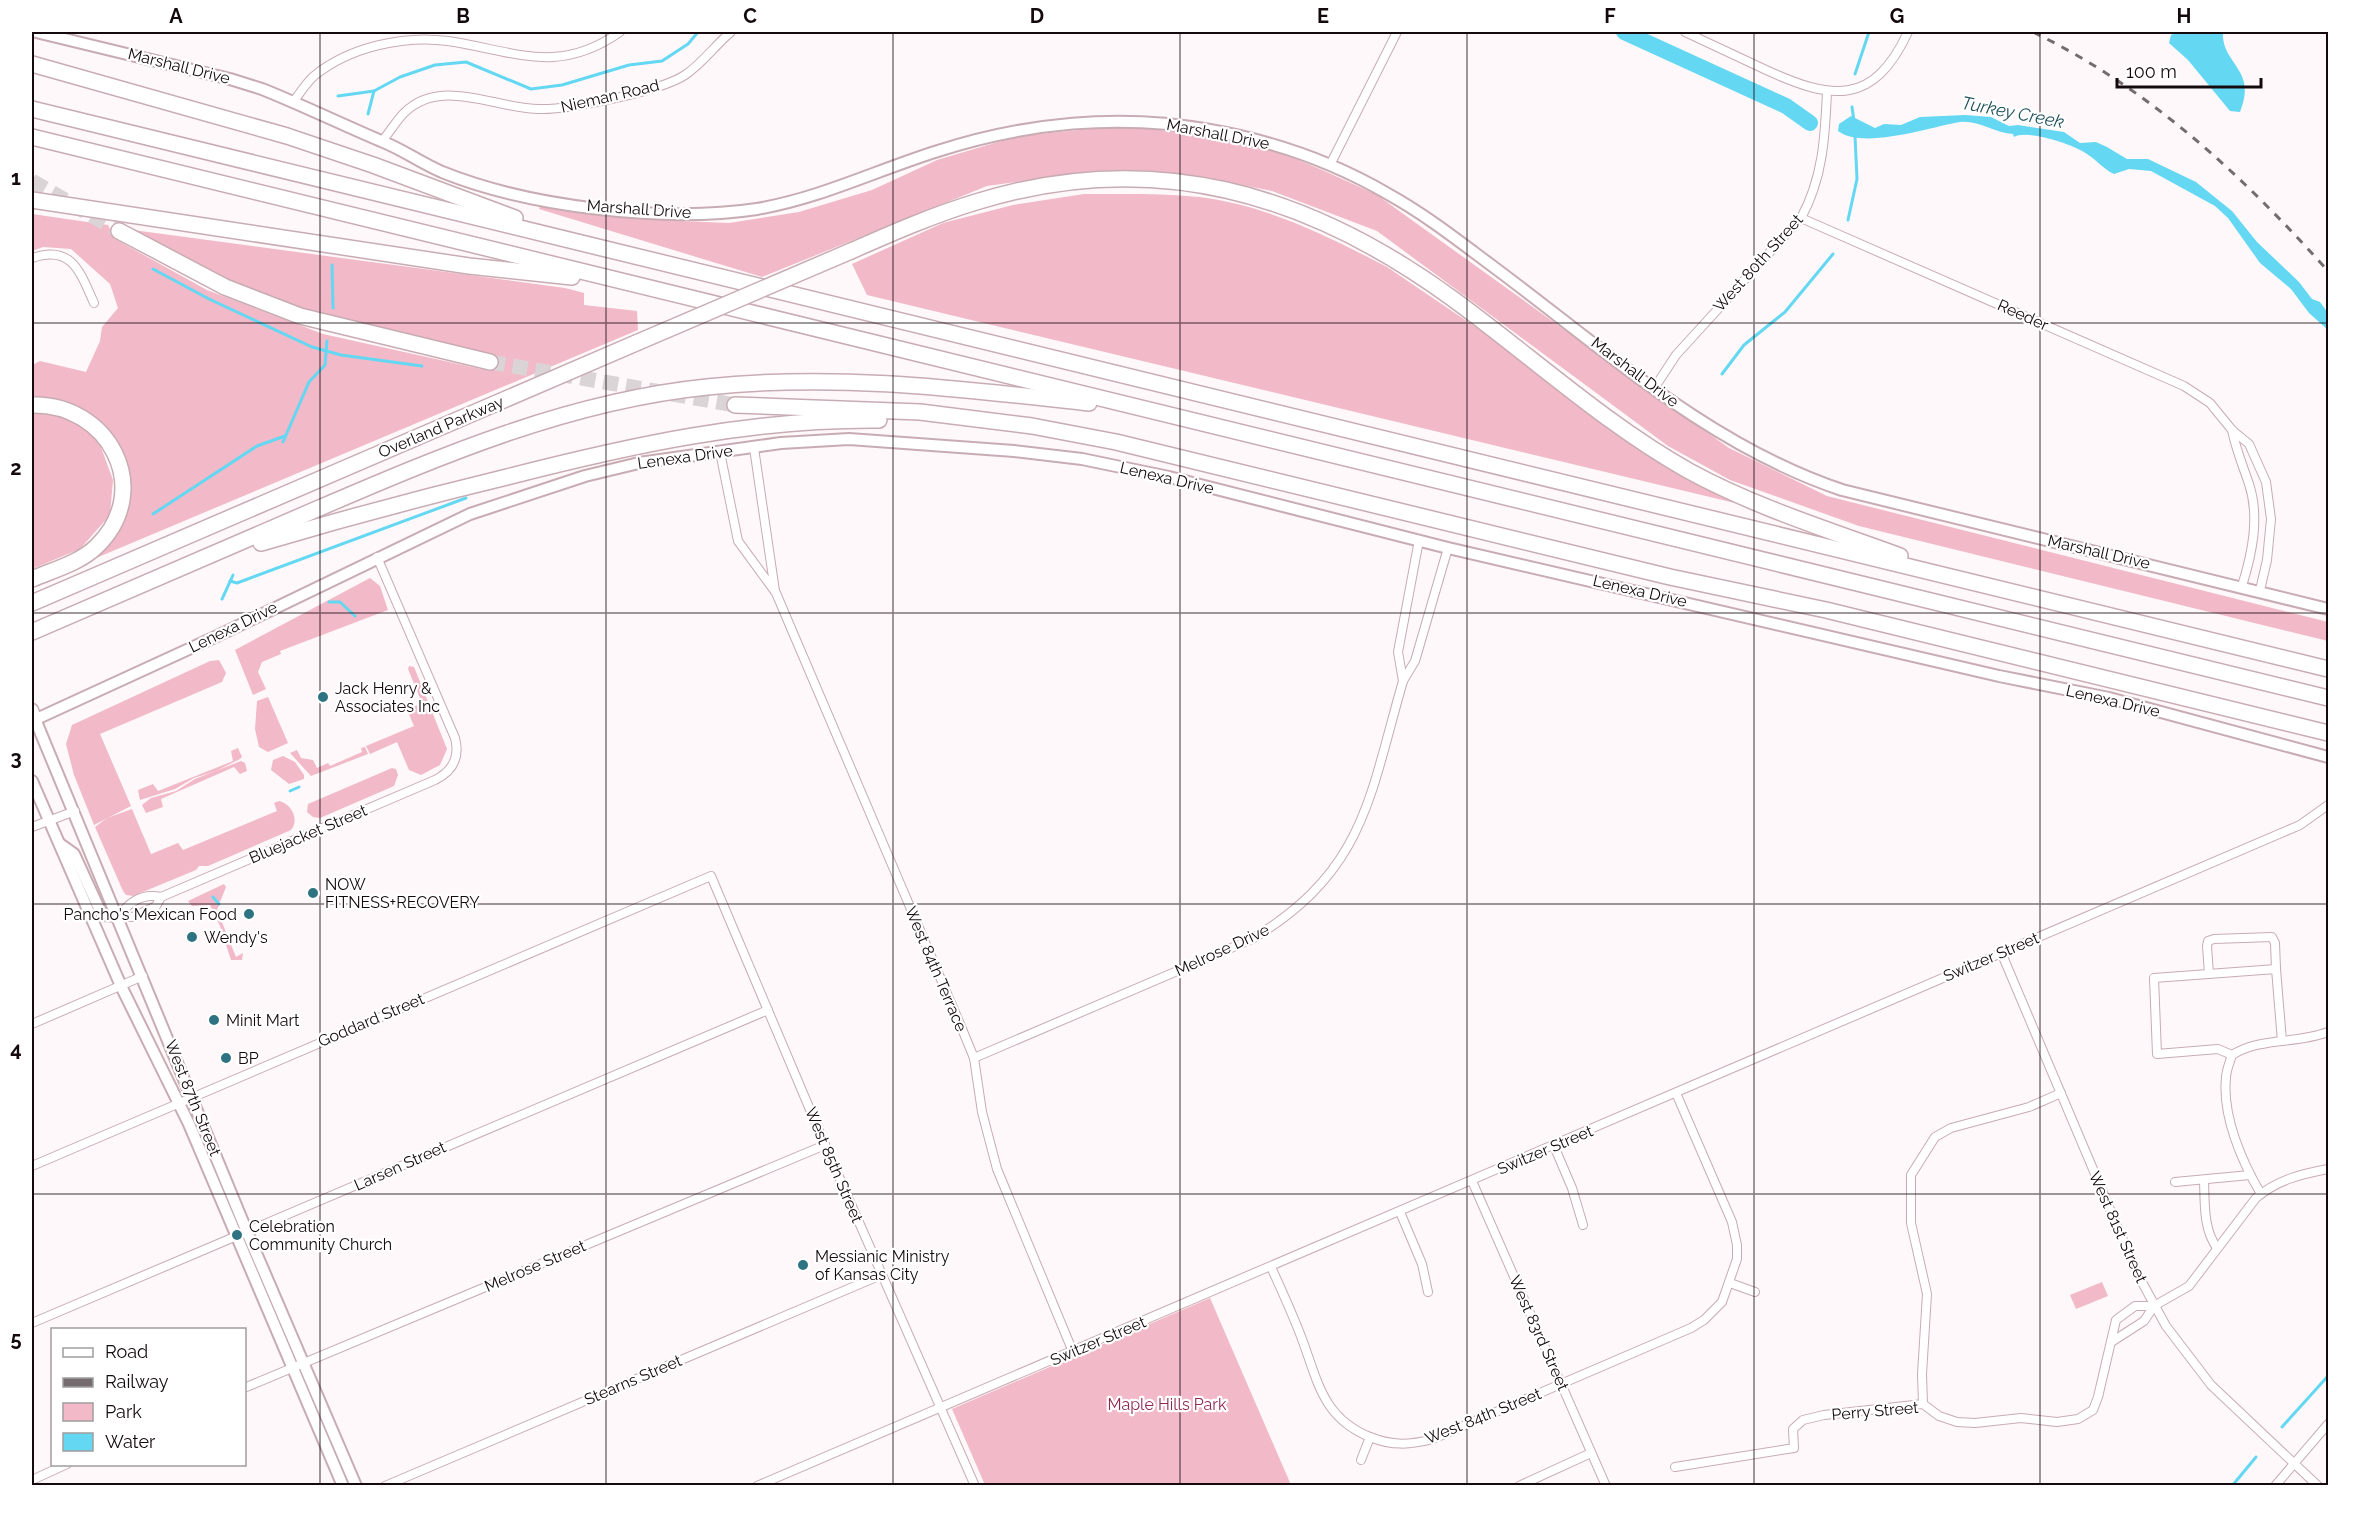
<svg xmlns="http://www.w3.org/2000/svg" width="2360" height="1517" viewBox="0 0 2360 1517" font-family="Raleway,sans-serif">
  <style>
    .green { fill: #f2b9c8 }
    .water { fill: #64d8f2 }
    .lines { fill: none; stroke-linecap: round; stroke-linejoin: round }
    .stream { stroke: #64d8f2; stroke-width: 3 }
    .river { stroke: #64d8f2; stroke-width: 16 }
    .motorway-tunnel { stroke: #dbd4d6; stroke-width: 15; stroke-dasharray: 15 8; stroke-linecap: butt }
    .minor-casing { stroke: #c8acb3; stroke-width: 10 }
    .tertiary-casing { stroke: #c8acb3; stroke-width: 14 }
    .secondary-casing { stroke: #c8acb3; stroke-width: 14 }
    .primary-casing { stroke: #c8acb3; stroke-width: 15 }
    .motorway-casing { stroke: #c8acb3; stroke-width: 18 }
    .minor { stroke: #fff; stroke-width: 8 }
    .tertiary { stroke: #fff; stroke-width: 10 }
    .secondary { stroke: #fff; stroke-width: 10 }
    .primary { stroke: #fff; stroke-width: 12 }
    .motorway { stroke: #fff; stroke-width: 15 }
    .rail { stroke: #746c6e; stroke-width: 3; stroke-dasharray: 8 8; stroke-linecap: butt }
    .motorway-bridge-casing { stroke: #c8acb3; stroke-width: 18; stroke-linecap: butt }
    .motorway-bridge { stroke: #fff; stroke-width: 15 }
    .grid { fill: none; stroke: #140a0d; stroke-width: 1.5; stroke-opacity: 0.55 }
    .poi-dot { fill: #2e7382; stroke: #fff; stroke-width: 2 }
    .labels { text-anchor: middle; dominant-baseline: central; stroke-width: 4.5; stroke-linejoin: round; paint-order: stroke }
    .street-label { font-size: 16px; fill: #140a0d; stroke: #fff }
    .poi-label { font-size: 16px; fill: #140a0d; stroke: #fff; text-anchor: start }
    .park-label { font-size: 16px; fill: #8e284f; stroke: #fff }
    .water-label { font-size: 18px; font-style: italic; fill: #1f515c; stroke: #fff }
    .neatline { fill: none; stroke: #140a0d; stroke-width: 2 }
    .grid-label { font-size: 20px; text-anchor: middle; font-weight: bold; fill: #140a0d }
  </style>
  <rect width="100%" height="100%" fill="#fef8fa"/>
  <g class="green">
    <path d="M1122,126C1165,131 1207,134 1249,144C1294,155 1336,176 1377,195L1729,448L1827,496L2328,622V641L1859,526L1730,480L1668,446L1377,231L1272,191L1193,175L1099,171L987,186L762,277L539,209L540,206L633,219L729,223L799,212L872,190L937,160L1018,136Z"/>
    <path d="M1084,194C1123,194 1161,193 1199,197C1266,205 1328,236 1387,267L1735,503L867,295L852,264L943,223L1013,205Z"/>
    <polygon points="32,214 108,225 115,239 207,290 323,334 490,371 493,355 353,325 263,297 133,230 565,288 584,293 584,305 637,311 638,330 96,558 115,532 121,451 105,425 85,410 32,397 32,365 40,361 86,372 100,341 102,327 118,308 110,284 71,249 43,247 32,251"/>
    <polygon points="32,412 73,418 99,442 113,480 110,515 80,549 32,569"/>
    <polygon points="370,578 380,586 388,610 280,651 281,654 262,662 258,672 266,689 253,695 235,650"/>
    <polygon points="219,660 226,673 222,682 100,734 131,806 94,825 74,775 66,744 72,725 210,661"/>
    <polygon points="409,666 414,667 447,749 440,765 421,775 409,770 397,742 370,754 366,746 414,726 404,703 411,708 422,703 408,669"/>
    <polygon points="268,697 288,743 268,752 259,747 255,729 257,701"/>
    <polygon points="365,747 368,754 311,776 290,753 297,750 301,758 313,760 317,768 328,763 330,766 362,752 361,748"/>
    <polygon points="238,748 242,757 240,759 216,771 194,778 175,789 140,800 138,790 153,784 158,791 233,761 231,751"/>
    <polygon points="283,756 295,762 304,775 304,779 289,784 271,770 273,760"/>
    <polygon points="241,761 245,763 247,771 240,774 234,767 161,799 163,807 146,813 142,805 151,798 176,791 195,779"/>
    <polygon points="392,768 396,769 398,775 394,786 320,818 313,817 307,812 308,804"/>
    <path d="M279,801C291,803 300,820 291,830L208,866H199L196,870L133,896L126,895L123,891L95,827L107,818L132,809L151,854L178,843L183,850L277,811L274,803Z"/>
    <polygon points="224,884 226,887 220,902 212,897 219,905 217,910 236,957 243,953 242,960 231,960 220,926 210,905 192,906 188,901"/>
    <polygon points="2102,1282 2108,1296 2076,1309 2070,1295"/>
    <polygon points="1210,1298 1291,1485 985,1485 952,1409"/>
  </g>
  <g class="water">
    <path d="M2179,32H2223C2221,64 2258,69 2240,112L2230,111L2188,60L2169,43L2171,35Z"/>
    <path d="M1965,115L1991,117L2009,126L2018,125L2064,132L2080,143L2096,142L2107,147L2127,159H2148L2196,182L2232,211L2257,242L2299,282L2312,299L2320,302L2328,313V330L2309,313L2291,289L2260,263L2228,218L2215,206L2151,171L2129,169L2114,174C2103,169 2097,160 2087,154C2075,145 2027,129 2014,137L2013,134C1995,133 1978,120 1960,122C1930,127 1863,150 1838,131L1839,124L1851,116L1875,128L1884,124L1901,125L1920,117Z"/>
  </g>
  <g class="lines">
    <g class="stream">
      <polyline points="1855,74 1869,32"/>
      <polyline points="338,96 374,91 400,77 435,65 466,62 531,89 562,85 629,65 662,61 688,44 698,32"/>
      <polyline points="1852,107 1854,121"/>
      <polyline points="368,114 374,91"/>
      <polyline points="1848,220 1857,179 1855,136"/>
      <polyline points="332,265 333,308"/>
      <polyline points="153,269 209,299 312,347 341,355 422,366"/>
      <polyline points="1722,374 1744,345 1785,312 1833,254"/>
      <polyline points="283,442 309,382 325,365 327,341"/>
      <polyline points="153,514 257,446 285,436"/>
      <polyline points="230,581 237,583 466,498"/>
      <polyline points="222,599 233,575"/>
      <polyline points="329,602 340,602 355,616"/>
      <polyline points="290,791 299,787"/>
      <polyline points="213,897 219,904"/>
      <polyline points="2282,1427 2328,1376"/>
      <polyline points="2232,1486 2256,1457"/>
    </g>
    <polyline class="river" points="1624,32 1786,106 1810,123"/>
    <g class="motorway-tunnel">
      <polyline points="32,181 119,231"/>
      <polyline points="490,362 735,405"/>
    </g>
    <g class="minor-casing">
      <g id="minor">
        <path d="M1685,32C1711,44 1738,57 1764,69C1831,100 1873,107 1908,32"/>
        <path d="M294,101C300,93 306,83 314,76C349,47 404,35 448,41C515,51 557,76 620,32"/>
        <path d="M382,141C390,132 396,121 404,113C441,76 496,109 539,109C569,110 661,91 685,75C703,63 715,45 731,32"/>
        <polyline points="1330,165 1397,32"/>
        <polyline points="1801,218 2184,386 2210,403 2232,430 2249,444 2266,482 2271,519 2267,560 2260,590"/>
        <path d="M32,258C72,244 80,272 94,303"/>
        <path d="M1655,387L1676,355L1801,218C1823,178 1825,137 1827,92"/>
        <path d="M2232,430C2236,450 2243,466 2249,484C2260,517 2252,554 2242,586"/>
        <polyline points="754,448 775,591"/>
        <polyline points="720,452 738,541 776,593 960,1024 974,1058 982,1112 997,1169 1073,1352"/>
        <polyline points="1403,681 1398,652 1419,540"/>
        <polyline points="32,827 75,811"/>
        <path d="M119,916C129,902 143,893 161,897L435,780C453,771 460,757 455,738L377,557"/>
        <polyline points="119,916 133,917 156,906 161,897"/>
        <polyline points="2001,952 2137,1273 2166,1326 2211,1385 2318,1486"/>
        <polyline points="2209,974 2207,946 2208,941 2214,939 2272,937 2275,943 2276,969"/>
        <polyline points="32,1024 143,976"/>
        <polyline points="2232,1055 2218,1049 2157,1054 2154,978 2276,969 2282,1041"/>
        <path d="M974,1058L1252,939C1365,871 1369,798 1403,681L1415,661L1448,548"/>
        <polyline points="1554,1146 1572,1188 1583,1225"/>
        <polyline points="32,1166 711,876 825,1145 975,1486"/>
        <polyline points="1472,1181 1606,1486"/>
        <path d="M2204,1181C2205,1203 2203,1229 2217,1248"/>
        <polyline points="2175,1182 2250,1175"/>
        <path d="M2261,1194C2242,1162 2222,1116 2226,1078C2226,1070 2230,1062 2232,1055C2261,1037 2297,1044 2328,1032"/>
        <polyline points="1400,1212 1422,1264 1428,1292"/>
        <path d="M1271,1267C1282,1291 1293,1315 1302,1339C1318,1382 1323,1418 1370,1437C1392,1446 1410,1445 1433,1439L1691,1328L1704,1320L1722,1302L1737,1259V1245L1732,1222L1676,1093"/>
        <polyline points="1730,1283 1755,1292"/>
        <polyline points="32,1323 768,1010"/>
        <path d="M2113,1341L2144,1321L2154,1306L2189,1286L2256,1198C2277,1180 2301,1174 2328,1169"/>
        <polyline points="244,1388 825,1145"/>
        <polyline points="1923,1404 1922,1374 1927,1294 1911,1223 1911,1175 1935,1137 1951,1128 2029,1107 2061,1093"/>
        <polyline points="1361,1460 1370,1437"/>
        <polyline points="1675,1467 1794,1448 1793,1429 1803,1420 1824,1415 1923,1404 1939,1416 1957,1422 1975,1423 2021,1418 2057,1422 2078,1419 2093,1410 2098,1397 2116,1320 2135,1306 2154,1306"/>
        <polyline points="32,1480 67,1464"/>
        <polyline points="385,1486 881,1275"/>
        <polyline points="757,1486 2300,825 2328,805"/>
        <polyline points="1519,1486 1591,1453"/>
        <polyline points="2275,1486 2328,1424"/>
      </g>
    </g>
    <g class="tertiary-casing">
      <g id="tertiary">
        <path d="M36,32L230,79L262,89C302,105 341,124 381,141C402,149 421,163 442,172C529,207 664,223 757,209C821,198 877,170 938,151C1025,123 1119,113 1210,130C1273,141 1333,162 1388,194C1426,215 1460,242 1495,268C1605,350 1710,446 1842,490L2328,609"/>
        <polyline points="32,721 215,637 470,514 585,476 639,463 781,443 849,439 1014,451 1082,459 1169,477 1448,548 1999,676 2109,698 2328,757"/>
      </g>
    </g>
    <g class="secondary-casing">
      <g id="secondary">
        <polyline points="35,719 247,1232 356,1486"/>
        <polyline points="32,781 121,986 189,1124 343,1486"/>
        <polyline points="60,844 74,854 102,915 119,916"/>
      </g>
    </g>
    <g class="primary-casing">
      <polyline id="primary" points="32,710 35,719"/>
    </g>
    <g class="motorway-casing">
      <g id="motorway">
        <polyline points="32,64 287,136 373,165 515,218"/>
        <polyline points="32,109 2328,669"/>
        <polyline points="32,137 2328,698"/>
        <polyline points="32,200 469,266 572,277"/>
        <polyline points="119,231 225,287 300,316 490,362"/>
        <path d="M851,251C892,233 933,215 976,202C1153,147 1308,193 1453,299C1531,356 1605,424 1689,471C1755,507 1829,530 1900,556"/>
        <path d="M32,405C108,403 155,489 97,546C80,563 53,570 32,579"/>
        <polyline points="735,405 920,412 1032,426 1116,442 1670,577 1826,610 2328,733"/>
        <path d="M261,543C342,519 424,497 507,477C632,445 750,419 879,420"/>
        <polyline points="32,603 636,343"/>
        <path d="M32,632C127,591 222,550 317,509C443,455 569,401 707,387C835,373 962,389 1089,403"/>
      </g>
    </g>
    <use href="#minor" class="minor"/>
    <use href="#tertiary" class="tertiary"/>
    <use href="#secondary" class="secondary"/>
    <use href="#primary" class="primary"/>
    <use href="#motorway" class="motorway"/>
    <path class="rail" d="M2033,32C2150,89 2242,175 2328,271"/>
    <g class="motorway-bridge-casing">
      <polyline id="motorway-bridge" points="636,343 851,251"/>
    </g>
    <use href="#motorway-bridge" class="motorway-bridge"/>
  </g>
  <path class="grid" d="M320,32V1486M606,32V1486M893,32V1486M1180,32V1486M1467,32V1486M1754,32V1486M2040,32V1486M32,323H2328M32,613H2328M32,904H2328M32,1194H2328"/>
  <g class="poi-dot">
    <circle cx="323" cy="697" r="6"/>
    <circle cx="313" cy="893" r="6"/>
    <circle cx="249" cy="914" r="6"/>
    <circle cx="192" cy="937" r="6"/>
    <circle cx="214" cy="1020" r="6"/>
    <circle cx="226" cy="1058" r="6"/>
    <circle cx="237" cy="1235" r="6"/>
    <circle cx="803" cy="1265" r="6"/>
  </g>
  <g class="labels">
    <g class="street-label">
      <text transform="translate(179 66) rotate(14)">Marshall Drive</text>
      <text transform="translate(610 96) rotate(-13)">Nieman Road</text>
      <text transform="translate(1218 134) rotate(11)">Marshall Drive</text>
      <text transform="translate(639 209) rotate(4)">Marshall Drive</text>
      <text transform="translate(1758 263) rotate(-48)">West 80th Street</text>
      <text transform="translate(2023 315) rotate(24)">Reeder</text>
      <text transform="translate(1635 372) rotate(37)">Marshall Drive</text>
      <text transform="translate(441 427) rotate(-23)">Overland Parkway</text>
      <text transform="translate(685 457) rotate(-8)">Lenexa Drive</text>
      <text transform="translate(1167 478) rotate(13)">Lenexa Drive</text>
      <text transform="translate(2099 552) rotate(13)">Marshall Drive</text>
      <text transform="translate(1640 591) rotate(13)">Lenexa Drive</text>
      <text transform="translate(233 627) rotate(-26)">Lenexa Drive</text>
      <text transform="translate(2113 701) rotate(13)">Lenexa Drive</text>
      <text transform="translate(308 834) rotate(-23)">Bluejacket Street</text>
      <text transform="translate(1222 950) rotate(-25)">Melrose Drive</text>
      <text transform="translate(1991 957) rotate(-23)">Switzer Street</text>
      <text transform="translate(936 969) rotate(67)">West 84th Terrace</text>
      <text transform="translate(371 1020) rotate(-23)">Goddard Street</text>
      <text transform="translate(193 1098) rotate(68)">West 87th Street</text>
      <text transform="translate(1545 1150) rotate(-23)">Switzer Street</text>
      <text transform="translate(834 1165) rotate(67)">West 85th Street</text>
      <text transform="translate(400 1166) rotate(-24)">Larsen Street</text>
      <text transform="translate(2118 1227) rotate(66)">West 81st Street</text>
      <text transform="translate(535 1266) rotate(-23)">Melrose Street</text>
      <text transform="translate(1539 1333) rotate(66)">West 83rd Street</text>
      <text transform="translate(1098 1341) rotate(-23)">Switzer Street</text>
      <text transform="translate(633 1380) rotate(-23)">Stearns Street</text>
      <text transform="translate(1875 1411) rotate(-5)">Perry Street</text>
      <text transform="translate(1483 1416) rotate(-22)">West 84th Street</text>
    </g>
    <g class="poi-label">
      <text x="335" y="688">Jack Henry &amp;<tspan x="335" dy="18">Associates Inc</tspan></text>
      <text x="325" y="884">NOW<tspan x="325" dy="18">FITNESS+RECOVERY</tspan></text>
      <text x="237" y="914" text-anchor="end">Pancho's Mexican Food</text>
      <text x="204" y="937">Wendy's</text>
      <text x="226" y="1020">Minit Mart</text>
      <text x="238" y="1058">BP</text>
      <text x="249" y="1226">Celebration<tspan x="249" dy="18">Community Church</tspan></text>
      <text x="815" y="1256">Messianic Ministry<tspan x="815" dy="18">of Kansas City</tspan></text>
    </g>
    <g class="park-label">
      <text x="1167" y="1404">Maple Hills Park</text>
    </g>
    <g class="water-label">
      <text transform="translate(2013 112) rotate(11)">Turkey Creek</text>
    </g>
  </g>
  <rect width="2360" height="1517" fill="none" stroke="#ffffff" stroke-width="66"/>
  <rect x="51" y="1328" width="195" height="138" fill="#ffffff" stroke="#a19d9e" stroke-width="1.5"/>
  <rect x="63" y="1348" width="30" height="9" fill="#ffffff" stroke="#a19d9e" stroke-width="1.5"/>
  <text x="105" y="1358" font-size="18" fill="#140a0d">Road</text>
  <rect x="63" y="1378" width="30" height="9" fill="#746c6e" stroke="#a19d9e" stroke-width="1.5"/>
  <text x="105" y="1388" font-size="18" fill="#140a0d">Railway</text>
  <rect x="63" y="1403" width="30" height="18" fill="#f2b9c8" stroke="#a19d9e" stroke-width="1.5"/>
  <text x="105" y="1418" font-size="18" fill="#140a0d">Park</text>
  <rect x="63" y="1433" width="30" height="18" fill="#64d8f2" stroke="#a19d9e" stroke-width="1.5"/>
  <text x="105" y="1448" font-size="18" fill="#140a0d">Water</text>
  <path d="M2117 78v9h144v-9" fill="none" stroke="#140a0d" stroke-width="3"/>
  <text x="2126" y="78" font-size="18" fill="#140a0d" stroke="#ffffff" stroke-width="4.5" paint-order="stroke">100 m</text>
  <rect x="33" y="33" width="2294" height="1451" class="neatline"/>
  <g class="grid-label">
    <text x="176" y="23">A</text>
    <text x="463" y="23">B</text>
    <text x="750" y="23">C</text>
    <text x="1037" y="23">D</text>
    <text x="1323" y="23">E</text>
    <text x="1610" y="23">F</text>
    <text x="1897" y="23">G</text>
    <text x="2184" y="23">H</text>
    <text x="16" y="185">1</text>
    <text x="16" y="475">2</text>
    <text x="16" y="765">3</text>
    <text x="16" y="1056">4</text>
    <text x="16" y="1346">5</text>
  </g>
</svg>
